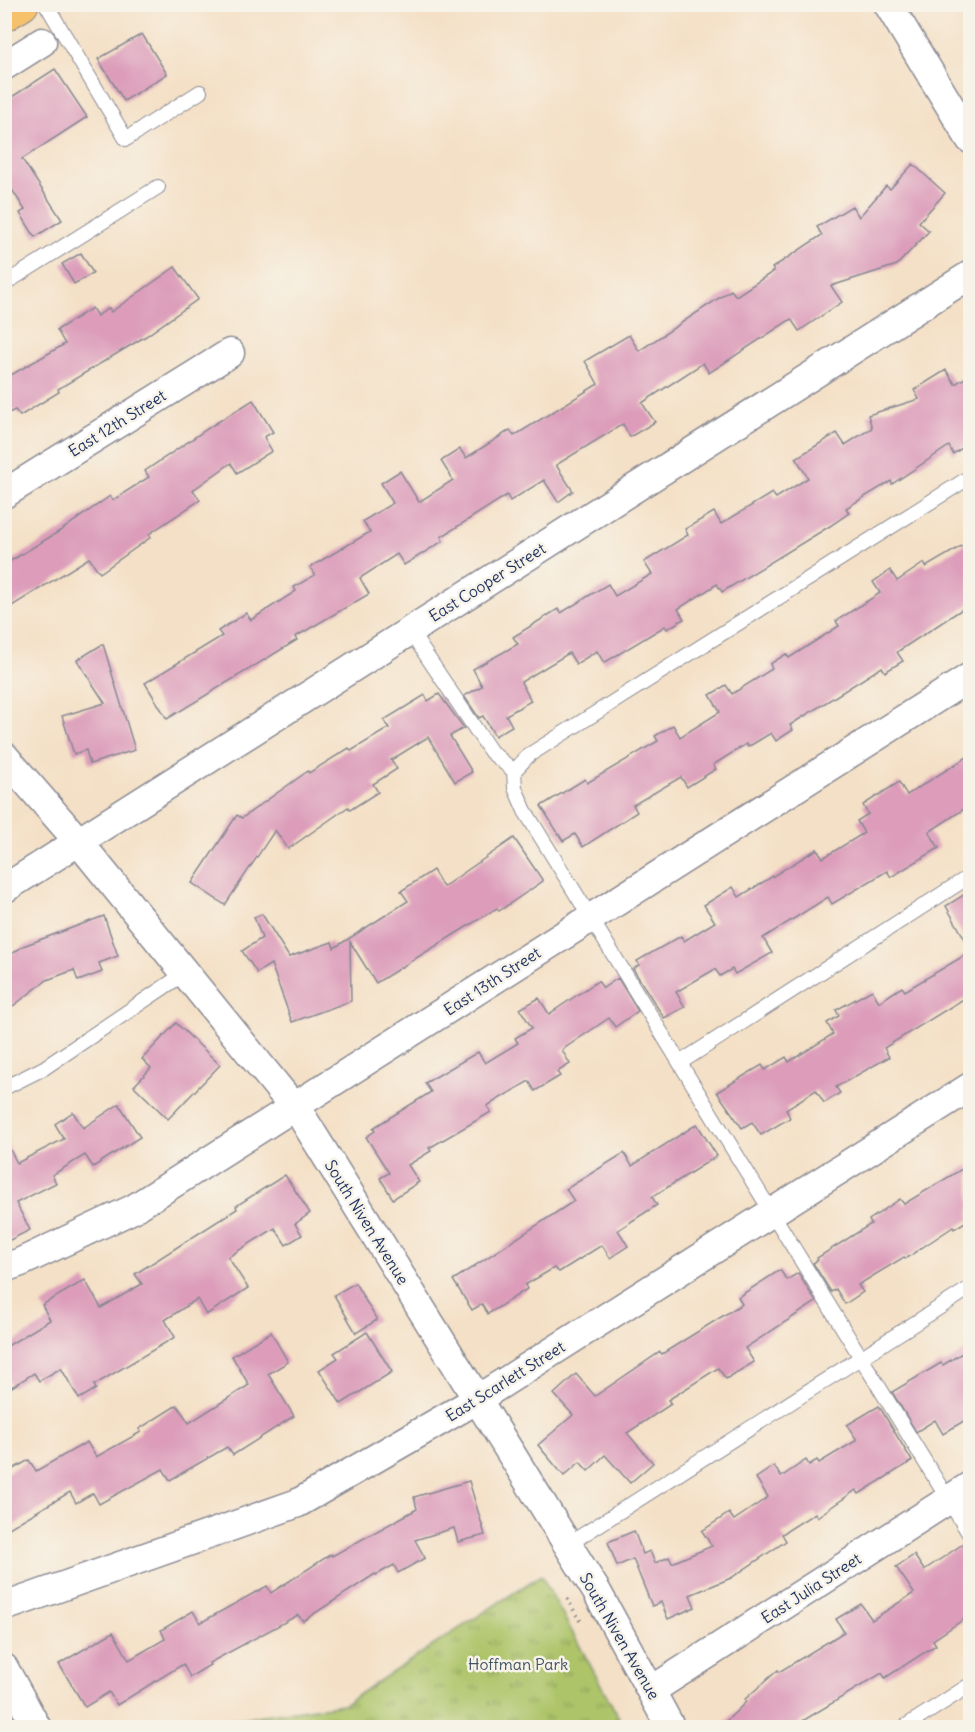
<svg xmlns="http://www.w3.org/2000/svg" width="975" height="1732" viewBox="0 0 975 1732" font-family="Delius,sans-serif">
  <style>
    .park { fill: url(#park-tufts); stroke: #647a64; stroke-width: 1.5 }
    .building { fill: #dc9cba }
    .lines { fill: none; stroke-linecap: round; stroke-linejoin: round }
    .lane-casing { stroke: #888892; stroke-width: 16 }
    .street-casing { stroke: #888892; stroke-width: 31 }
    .primary-casing { stroke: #888892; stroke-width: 35 }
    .path { stroke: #888892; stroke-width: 4; stroke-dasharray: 1.5 4.5; stroke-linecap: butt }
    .lane { stroke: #fff; stroke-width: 14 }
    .street { stroke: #fff; stroke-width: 28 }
    .primary { stroke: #f5c16b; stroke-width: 33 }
    .labels { text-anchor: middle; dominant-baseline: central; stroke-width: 5; stroke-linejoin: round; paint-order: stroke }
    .street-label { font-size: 16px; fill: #1b2f5e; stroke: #f7f3e8 }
    .park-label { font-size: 16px; fill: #405461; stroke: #f7f3e8 }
  </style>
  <defs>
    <pattern id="park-tufts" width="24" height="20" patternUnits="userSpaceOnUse" patternTransform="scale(1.5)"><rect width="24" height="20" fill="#adc469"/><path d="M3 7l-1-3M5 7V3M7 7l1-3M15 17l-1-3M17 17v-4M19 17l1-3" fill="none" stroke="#8ca05a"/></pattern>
  </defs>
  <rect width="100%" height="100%" fill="#f7f3e8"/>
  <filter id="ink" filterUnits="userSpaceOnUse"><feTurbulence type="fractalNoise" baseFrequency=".0167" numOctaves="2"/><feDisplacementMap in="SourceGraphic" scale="12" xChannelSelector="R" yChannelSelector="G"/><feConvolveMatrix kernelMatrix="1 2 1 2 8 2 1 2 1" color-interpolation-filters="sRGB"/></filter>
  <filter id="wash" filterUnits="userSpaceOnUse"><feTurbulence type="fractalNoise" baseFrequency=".008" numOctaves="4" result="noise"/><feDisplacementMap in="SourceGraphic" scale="24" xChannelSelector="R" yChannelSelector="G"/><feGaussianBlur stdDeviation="1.35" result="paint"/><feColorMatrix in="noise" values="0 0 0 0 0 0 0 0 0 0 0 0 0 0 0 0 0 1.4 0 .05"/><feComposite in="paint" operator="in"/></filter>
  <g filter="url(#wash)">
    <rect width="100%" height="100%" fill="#f4e0c6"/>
    <polygon class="park" points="541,1575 624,1727 178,1727 344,1704"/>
    <g id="blocks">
      <g class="building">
        <polygon points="142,34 167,74 124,101 98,59"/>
        <polygon points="55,69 87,117 22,159 62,220 35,237 20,213 25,210 4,177 4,102"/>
        <polygon points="913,164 945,193 919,222 929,231 897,265 831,286 842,302 799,331 791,319 709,373 703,363 642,403 655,422 630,437 623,424 556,465 573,491 558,502 544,480 510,501 507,495 441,537 443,541 404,565 397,554 360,578 369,594 295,637 297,640 167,719 145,683 222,636 218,631 246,613 251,620 296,591 294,587 315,575 310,567 370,532 363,521 393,503 381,483 400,471 419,502 453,480 441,461 460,449 466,458 510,430 514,436 598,384 585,361 629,335 639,351 731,290 736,296 774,271 772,268 822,235 817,227 852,206 859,217 886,186 890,189"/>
        <polygon points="81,253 93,273 74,284 62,264"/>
        <polygon points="175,267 198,299 146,336 58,389 59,392 20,416 15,410 4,415 4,379 65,344 57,330 92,308 97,316 109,308 111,312"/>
        <polygon points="946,370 955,384 970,375 970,443 953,454 949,446 892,484 891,481 846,508 849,513 830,526 722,592 717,584 678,609 684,619 667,629 665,626 604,663 597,651 576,664 569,653 521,682 531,701 506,715 512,726 495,736 483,716 479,718 464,696 482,686 473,669 518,644 513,637 558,609 561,613 608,584 615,596 652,574 644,562 688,535 685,529 714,512 721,524 772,493 776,498 808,478 796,458 837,433 845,445 872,428 868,415 919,399 914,390"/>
        <polygon points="253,400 273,432 264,437 272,451 237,473 231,463 193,490 200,500 149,534 151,537 100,573 89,558 4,611 4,565 63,529 110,496 113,500 149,477 145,471 213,425"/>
        <polygon points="970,541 970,604 897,652 903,661 885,672 882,667 790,725 793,730 776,741 771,733 748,747 746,744 713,765 716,769 687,787 681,777 633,805 637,812 583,847 575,834 563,841 541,806 585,779 587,783 658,741 655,736 673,725 680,737 720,712 710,695 726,685 732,694 772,669 770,664 786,654 789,658 839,626 836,621 880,593 873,582 890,570 897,581 924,563 926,567"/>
        <polygon points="103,644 135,750 90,764 86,750 74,754 62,716 105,703 77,660"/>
        <polygon points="439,694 464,728 450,736 472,772 455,782 428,737 391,760 397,769 373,784 378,792 350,810 348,807 288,849 275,830 225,905 192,883 237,815 242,818 308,771 309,773 349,748 351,751 389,728 384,720 425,695 428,701"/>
        <polygon points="970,755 970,805 929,832 939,848 891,877 887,871 832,904 828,897 763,938 772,953 735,974 732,969 720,976 715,969 676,992 685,1007 664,1018 633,969 639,965 637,961 681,936 684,941 715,922 704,905 733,887 739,897 817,849 823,858 864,833 857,821 868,814 863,805 899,782 907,795"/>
        <polygon points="514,838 543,881 499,911 497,908 376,983 350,942 351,1001 292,1022 271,964 257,973 242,951 262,938 254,917 262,914 289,957 332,942 334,948 408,901 401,891 433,870 443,887"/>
        <polygon points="970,891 970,948 946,906"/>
        <polygon points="104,916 118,956 99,963 102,972 78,981 74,970 47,980 4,1013 4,960 23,946"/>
        <polygon points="970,952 970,995 884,1048 889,1057 836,1087 840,1093 824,1103 816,1090 786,1109 790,1118 761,1135 752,1122 742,1128 717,1092 762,1065 765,1070 786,1057 789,1062 833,1034 827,1023 839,1016 836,1010 872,990 879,1002 902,987 905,991"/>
        <polygon points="618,978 638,1011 615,1027 609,1018 562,1050 570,1064 557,1072 560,1076 535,1091 529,1081 487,1106 491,1112 429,1148 431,1151 408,1165 419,1182 393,1199 380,1178 389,1173 366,1137 375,1131 373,1128 431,1092 425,1083 478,1052 485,1063 518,1043 515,1038 532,1028 520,1009 539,998 549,1014 598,981 603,988"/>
        <polygon points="176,1023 220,1065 168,1119 134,1086 151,1068 142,1059"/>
        <polygon points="119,1104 140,1137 93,1167 85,1155 52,1175 56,1183 16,1203 30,1230 4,1243 4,1138 17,1163 64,1139 55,1124 73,1112 83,1128"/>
        <polygon points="697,1124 717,1156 652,1197 657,1205 618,1230 628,1246 610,1258 602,1245 559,1272 554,1268 525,1285 527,1289 488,1314 482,1304 472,1310 453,1280 574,1201 566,1189 624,1153 632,1166"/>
        <polygon points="970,1164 970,1219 954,1229 953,1227 905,1259 904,1257 858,1285 863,1292 845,1304 836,1289 831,1292 813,1263 818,1260 817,1258 871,1224 869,1220 900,1199 904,1204"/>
        <polygon points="285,1175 310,1213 295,1224 302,1235 286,1245 275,1228 228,1257 248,1288 206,1315 197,1299 165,1320 175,1337 94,1385 96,1389 79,1399 61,1368 39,1381 34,1373 12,1387 4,1375 4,1348 50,1320 42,1305 85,1280 101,1308 142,1284 135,1274 237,1209 236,1206"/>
        <polygon points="780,1270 787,1280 798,1273 816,1302 745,1348 754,1362 726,1379 718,1368 668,1400 671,1404 627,1433 653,1463 630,1483 605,1455 588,1471 580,1462 564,1476 538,1445 573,1415 554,1394 576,1374 595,1396 660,1352 662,1354 742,1304 738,1297"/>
        <polygon points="355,1283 377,1320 356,1333 334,1295"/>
        <polygon points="271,1332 288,1362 268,1374 294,1416 233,1455 227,1447 170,1480 163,1469 99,1504 93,1493 76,1503 70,1492 4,1531 4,1474 29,1460 36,1471 87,1442 96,1457 141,1432 139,1429 177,1405 189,1423 249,1385 232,1356"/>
        <polygon points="367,1332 392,1372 341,1404 319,1370 338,1358 334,1353"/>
        <polygon points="970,1348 970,1417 943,1434 935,1420 916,1432 892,1392 941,1363 943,1365"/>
        <polygon points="879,1406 912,1461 859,1494 856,1490 817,1517 815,1513 782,1534 786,1541 731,1578 690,1595 695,1607 668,1619 661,1602 652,1606 633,1559 617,1566 608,1542 634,1531 643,1554 650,1551 655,1563 669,1557 672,1563 712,1546 702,1531 729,1513 734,1520 768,1497 756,1478 774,1466 781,1477 806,1460 809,1465 817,1460 819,1463 857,1440 847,1425"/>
        <polygon points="469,1481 485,1535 458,1542 454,1528 415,1540 425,1558 398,1573 394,1565 376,1575 375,1574 303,1621 298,1615 209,1663 210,1665 190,1677 183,1664 117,1705 109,1692 85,1707 59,1664 113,1632 129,1660 165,1639 161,1630 193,1611 200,1623 267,1586 271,1593 331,1554 332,1556 417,1509 414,1497"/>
        <polygon points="963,1544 970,1555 970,1615 933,1640 936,1645 885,1678 882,1673 791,1728 719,1728 746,1702 744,1700 778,1670 779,1672 844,1632 836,1619 861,1604 872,1620 914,1593 896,1567 914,1555 924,1570"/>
      </g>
    </g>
  </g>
  <g filter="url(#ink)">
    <use href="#blocks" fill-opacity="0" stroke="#888892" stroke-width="1.5"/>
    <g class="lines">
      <g class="lane-casing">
        <g id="lane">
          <polyline points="46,4 126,139 200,92"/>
          <polyline points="4,284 158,187"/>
          <path d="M970,477L529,755L514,771L515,788L525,811C675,1051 820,1295 970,1535"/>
          <polyline points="410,631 491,752 514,771"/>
          <polyline points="681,1062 970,876"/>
          <polyline points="4,1088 44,1068 185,973"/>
          <polyline points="567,1545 970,1288"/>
          <polyline points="903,1728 970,1685"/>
        </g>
      </g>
      <g class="street-casing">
        <g id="street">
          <polyline points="888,4 970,139"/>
          <polyline points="4,66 42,42"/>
          <polyline points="4,494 230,353"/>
          <polyline points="4,756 78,841 302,1117 597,1592 671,1728"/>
          <polyline points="4,889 970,275"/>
          <polyline points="4,1268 21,1262 133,1209 970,677"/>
          <polyline points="4,1607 298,1503 476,1400 970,1087"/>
          <polyline points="4,1668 37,1728"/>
          <polyline points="652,1690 970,1486"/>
        </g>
      </g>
      <g class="primary-casing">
        <polyline id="primary" points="4,15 22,4"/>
      </g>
      <polyline class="path" points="567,1599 582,1624"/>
      <use href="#lane" class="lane"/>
      <use href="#street" class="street"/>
      <use href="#primary" class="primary"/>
    </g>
  </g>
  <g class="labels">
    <g class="street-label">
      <text transform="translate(117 423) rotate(-32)">East 12th Street</text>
      <text transform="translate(487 582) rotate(-32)">East Cooper Street</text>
      <text transform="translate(492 981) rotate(-33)">East 13th Street</text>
      <text transform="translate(367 1222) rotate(58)">South Niven Avenue</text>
      <text transform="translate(505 1381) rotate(-32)">East Scarlett Street</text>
      <text transform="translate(811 1588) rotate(-33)">East Julia Street</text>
      <text transform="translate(620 1636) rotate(60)">South Niven Avenue</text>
    </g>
    <g class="park-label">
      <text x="518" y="1664">Hoffman Park</text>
    </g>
  </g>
  <rect width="975" height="1732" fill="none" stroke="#f7f3e8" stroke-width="24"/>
</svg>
